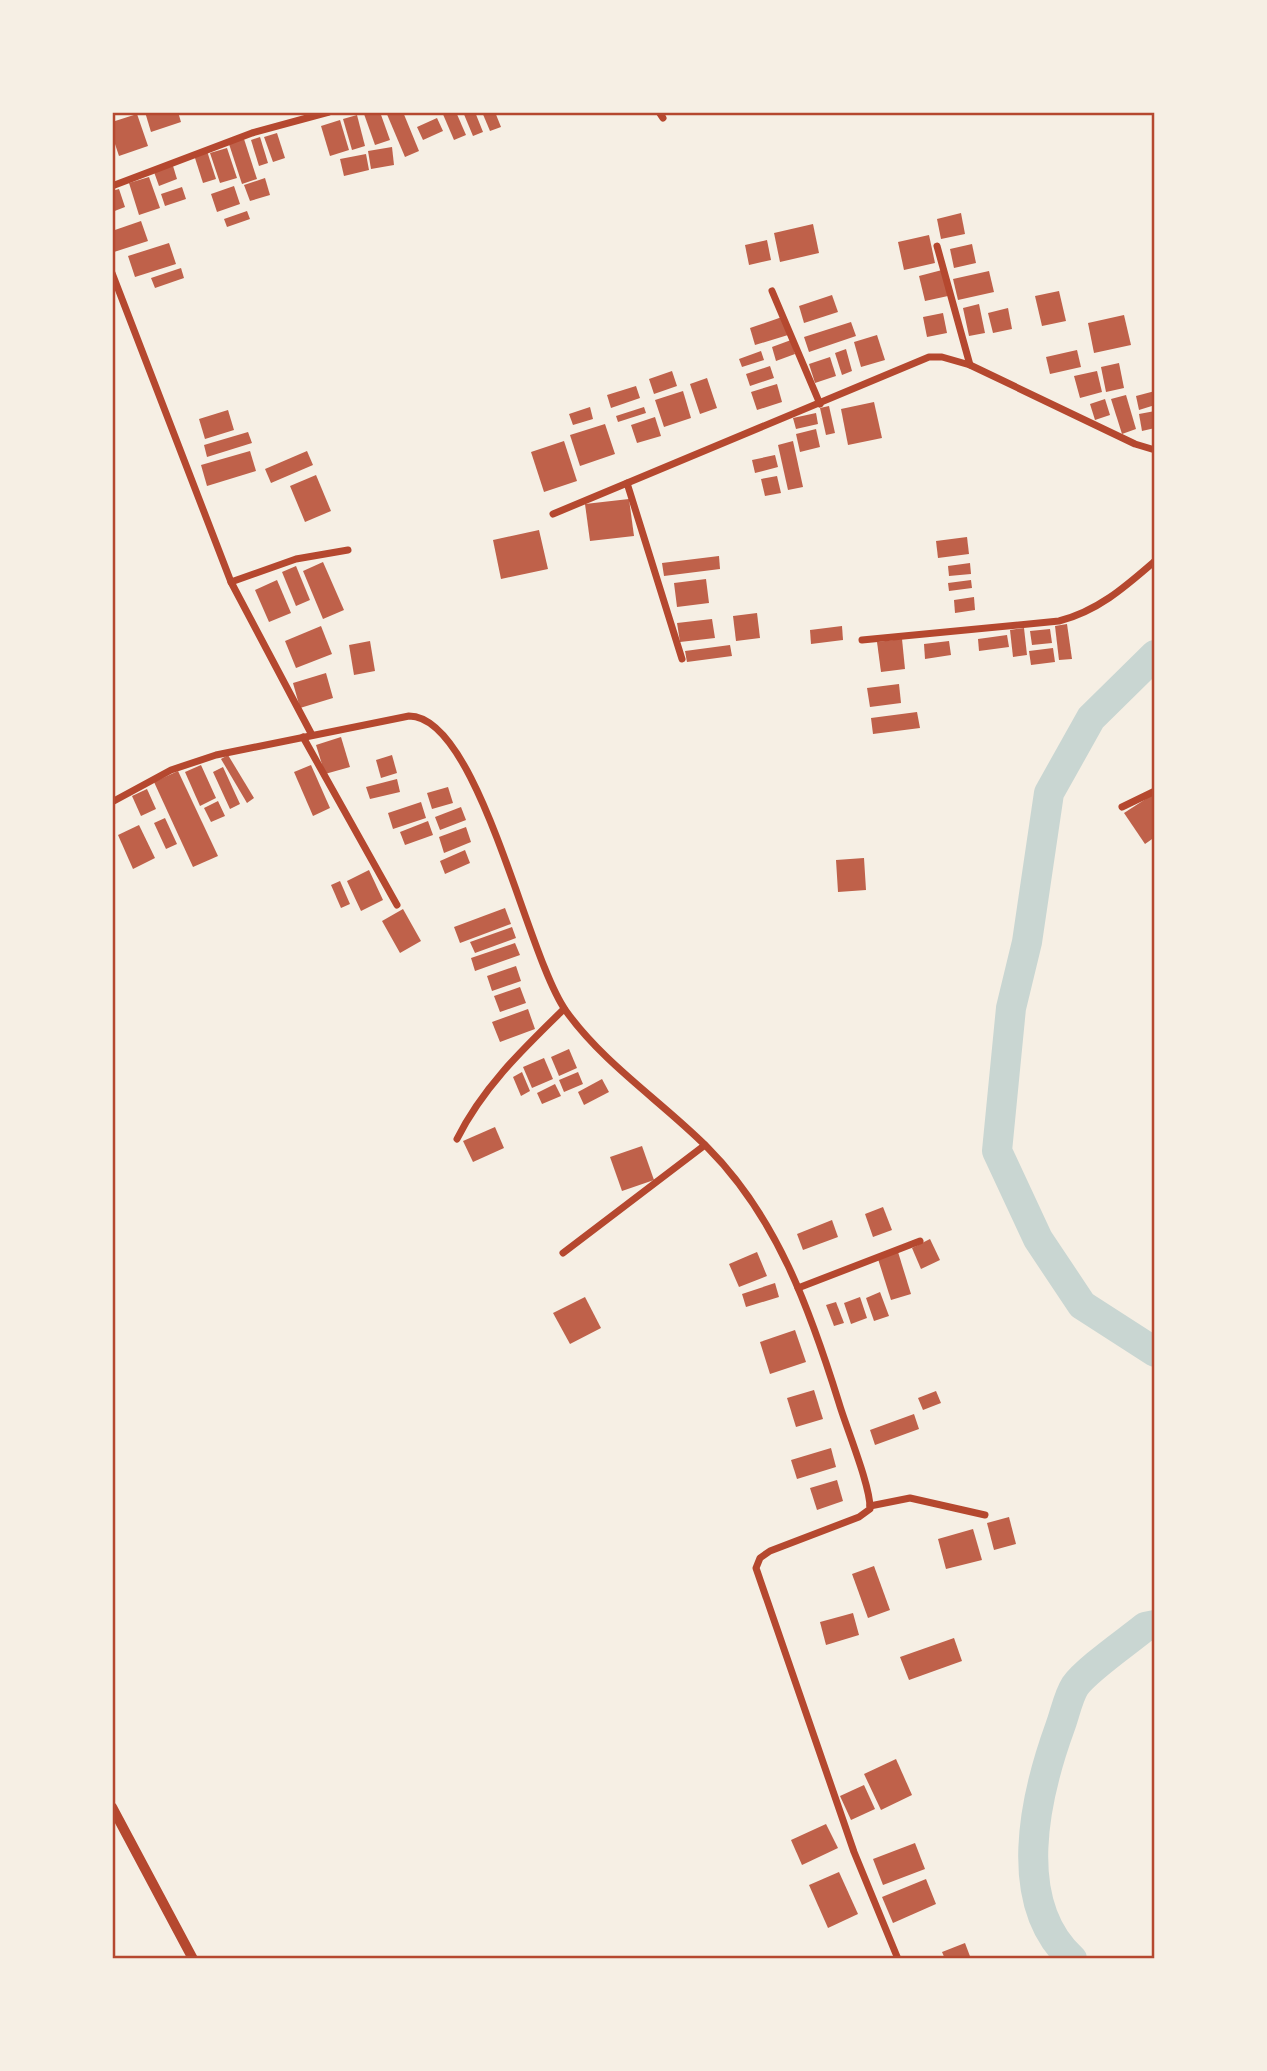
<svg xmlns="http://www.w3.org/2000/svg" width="1267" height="2071" viewBox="0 0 1267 2071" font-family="Karla,sans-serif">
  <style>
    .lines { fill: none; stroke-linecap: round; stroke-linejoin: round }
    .river { stroke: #c9d6d2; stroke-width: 30 }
    .building { fill: #bf614a }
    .minor { stroke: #b5482f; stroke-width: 7 }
    .tertiary { stroke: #b5482f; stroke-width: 10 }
    .neatline { fill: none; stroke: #b5482f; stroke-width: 2.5 }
  </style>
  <rect width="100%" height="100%" fill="#f6efe4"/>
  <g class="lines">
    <g class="river">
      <polyline points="1155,655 1091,718 1049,793 1027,942 1011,1008 997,1151 1038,1239 1082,1305 1155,1352"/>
      <path d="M1072,1959C1010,1902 1035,1796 1060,1727C1065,1714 1068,1697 1075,1686C1086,1670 1128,1641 1145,1627L1155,1625"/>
    </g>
  </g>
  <g class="building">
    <polygon points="145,112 178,112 181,122 151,132"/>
    <polygon points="370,112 380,112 390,140 375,145 364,114"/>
    <polygon points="386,112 403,112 419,151 405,157"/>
    <polygon points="442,112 456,112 466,135 454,140"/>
    <polygon points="463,112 475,112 483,132 473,136"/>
    <polygon points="482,112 495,112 501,127 490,131"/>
    <polygon points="137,114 148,146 119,156 112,135 112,122"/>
    <polygon points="357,115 365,146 352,150 343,119"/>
    <polygon points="437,118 443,131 423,140 417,127"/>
    <polygon points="340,120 349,150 330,156 321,126"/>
    <polygon points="277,133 285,158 273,162 264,137"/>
    <polygon points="260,137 268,163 259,166 251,140"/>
    <polygon points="244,139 257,179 242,184 229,144"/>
    <polygon points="392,147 394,165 371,169 368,151"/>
    <polygon points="227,148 237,178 220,183 210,153"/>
    <polygon points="207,151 216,179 203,183 194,155"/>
    <polygon points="366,154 369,170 344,176 340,159"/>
    <polygon points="173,166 177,179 159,186 154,172"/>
    <polygon points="149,177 160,208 139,215 129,183"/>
    <polygon points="265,178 270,195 250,201 244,185"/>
    <polygon points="234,186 240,204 217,212 211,194"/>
    <polygon points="182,187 186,199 165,206 161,194"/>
    <polygon points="119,189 125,207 112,212 112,191"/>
    <polygon points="247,211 250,219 227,227 224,219"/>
    <polygon points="961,213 965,234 941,239 937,219"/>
    <polygon points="141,221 148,241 114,252 112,231"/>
    <polygon points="813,224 819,253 780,262 774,233"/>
    <polygon points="929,235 935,263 904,270 898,242"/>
    <polygon points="767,240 771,260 749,265 745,245"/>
    <polygon points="169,243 176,264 135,277 128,256"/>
    <polygon points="972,244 976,263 954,268 950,249"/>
    <polygon points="181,268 184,278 155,288 151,278"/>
    <polygon points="942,270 948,296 925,301 919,276"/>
    <polygon points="989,271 994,292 958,300 953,279"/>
    <polygon points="1059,291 1066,321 1042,326 1035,296"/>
    <polygon points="832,295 838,312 804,323 799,306"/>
    <polygon points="979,304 985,333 969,336 963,308"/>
    <polygon points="1008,308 1012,329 993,333 988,313"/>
    <polygon points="943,313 947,333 927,337 923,317"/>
    <polygon points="1124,315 1131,345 1094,353 1088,323"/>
    <polygon points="782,317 788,335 755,345 750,328"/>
    <polygon points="851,322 856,336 809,352 804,337"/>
    <polygon points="877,335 885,360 861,367 854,342"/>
    <polygon points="791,340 795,354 776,361 772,347"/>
    <polygon points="846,349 852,371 842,375 835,353"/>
    <polygon points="1077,350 1081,367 1050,374 1046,357"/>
    <polygon points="761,351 764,360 742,367 739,359"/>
    <polygon points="830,357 836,376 815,383 809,364"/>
    <polygon points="1119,363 1124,388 1106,392 1101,367"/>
    <polygon points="770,366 774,378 750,386 746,374"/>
    <polygon points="672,371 677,386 654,394 649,379"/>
    <polygon points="1097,371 1102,392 1080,398 1074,376"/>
    <polygon points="707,378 717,408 700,414 690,384"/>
    <polygon points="777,384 782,402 757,410 751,392"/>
    <polygon points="636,386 640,398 611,408 607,395"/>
    <polygon points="683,391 691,418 664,427 655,400"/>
    <polygon points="1155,391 1155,405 1139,410 1136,396"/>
    <polygon points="1126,395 1136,429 1122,434 1111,399"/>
    <polygon points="1105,399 1110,415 1095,420 1090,404"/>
    <polygon points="874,402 882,438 848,445 841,409"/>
    <polygon points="829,406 835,433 826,435 820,408"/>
    <polygon points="590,407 593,419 573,425 569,414"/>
    <polygon points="644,407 646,413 618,422 616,416"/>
    <polygon points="228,410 234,430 205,439 199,419"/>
    <polygon points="1155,411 1155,428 1142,431 1139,414"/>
    <polygon points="816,413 818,424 796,429 793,418"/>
    <polygon points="655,417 661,436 637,443 631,425"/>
    <polygon points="605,424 615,454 580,466 570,435"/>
    <polygon points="816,429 820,447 800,452 796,434"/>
    <polygon points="248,432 252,443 207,457 204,445"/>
    <polygon points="564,441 577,481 544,492 531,452"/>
    <polygon points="793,441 803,487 788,490 778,445"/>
    <polygon points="250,451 256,471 207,486 201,465"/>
    <polygon points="307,451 313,465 271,483 265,469"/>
    <polygon points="775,455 778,467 755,473 752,460"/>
    <polygon points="316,475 331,511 305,522 290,486"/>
    <polygon points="777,476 781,493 765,496 761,479"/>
    <polygon points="629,499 634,536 590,541 585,504"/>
    <polygon points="539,530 548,569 501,579 493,540"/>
    <polygon points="967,537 969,554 938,558 936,541"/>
    <polygon points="719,556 720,569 664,576 662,563"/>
    <polygon points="323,562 344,610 323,619 303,571"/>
    <polygon points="970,563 971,574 949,576 948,566"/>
    <polygon points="296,566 310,600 296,606 282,572"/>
    <polygon points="706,579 709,603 677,607 674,583"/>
    <polygon points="277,580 291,613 269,622 255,590"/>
    <polygon points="971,580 972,588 949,591 948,583"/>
    <polygon points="974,597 975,610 955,613 954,600"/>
    <polygon points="757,613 760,638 736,641 733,616"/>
    <polygon points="712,619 715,638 680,642 677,623"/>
    <polygon points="1067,624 1072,659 1059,660 1055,626"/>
    <polygon points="321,626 332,654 296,668 285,641"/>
    <polygon points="842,626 843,640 811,644 810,630"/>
    <polygon points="1024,628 1027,655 1013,657 1010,630"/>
    <polygon points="1050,629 1052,643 1032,645 1030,631"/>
    <polygon points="1007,635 1009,647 979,651 978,639"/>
    <polygon points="902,639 905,669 881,672 877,642"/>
    <polygon points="370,641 375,671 354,675 349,645"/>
    <polygon points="949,641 951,655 925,659 924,644"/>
    <polygon points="730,645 732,656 687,662 685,651"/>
    <polygon points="1053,648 1055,662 1031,665 1029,651"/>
    <polygon points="326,673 333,698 300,708 293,683"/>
    <polygon points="899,684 901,703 870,707 867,688"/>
    <polygon points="917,712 920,728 873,734 871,718"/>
    <polygon points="341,737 350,767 325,774 316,745"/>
    <polygon points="228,755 254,798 247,803 221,759"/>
    <polygon points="392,755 397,773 381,778 376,760"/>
    <polygon points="201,765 216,798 200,806 185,772"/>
    <polygon points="311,765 330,808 313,816 294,772"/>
    <polygon points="223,767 240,804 230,809 213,772"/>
    <polygon points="178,771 218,856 193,867 154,782"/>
    <polygon points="397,779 400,792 370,799 366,787"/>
    <polygon points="448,787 453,803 432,809 427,793"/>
    <polygon points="147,789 156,809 141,816 132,796"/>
    <polygon points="1155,793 1155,837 1145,844 1124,813"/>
    <polygon points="218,801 225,816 211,822 204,808"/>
    <polygon points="421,802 426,818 393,829 388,813"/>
    <polygon points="461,807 466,820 440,830 435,817"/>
    <polygon points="165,818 177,844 166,849 154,823"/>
    <polygon points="428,821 433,835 405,845 400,832"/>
    <polygon points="139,825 155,858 133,869 118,835"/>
    <polygon points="466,827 471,842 444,853 439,837"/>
    <polygon points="465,850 470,863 445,874 440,861"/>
    <polygon points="864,858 866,890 838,892 836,860"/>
    <polygon points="369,870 383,900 361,911 347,881"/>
    <polygon points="340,881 350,904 341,908 331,885"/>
    <polygon points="505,908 511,924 460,943 454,927"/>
    <polygon points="403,909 421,941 400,953 382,921"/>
    <polygon points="512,927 516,938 475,953 470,942"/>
    <polygon points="515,943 520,955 475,971 471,958"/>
    <polygon points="516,966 521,981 492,991 487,976"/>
    <polygon points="520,987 526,1003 500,1012 494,996"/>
    <polygon points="528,1009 535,1029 500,1042 492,1022"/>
    <polygon points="569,1049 577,1068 559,1076 551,1057"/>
    <polygon points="544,1058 553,1079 532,1088 523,1067"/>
    <polygon points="522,1072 530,1091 521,1096 513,1077"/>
    <polygon points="578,1072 583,1084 564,1092 559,1080"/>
    <polygon points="602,1079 609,1092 584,1105 578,1092"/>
    <polygon points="555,1084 561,1096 542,1104 537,1093"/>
    <polygon points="495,1127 504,1148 473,1162 463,1141"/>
    <polygon points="642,1146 654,1180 622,1191 610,1157"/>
    <polygon points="883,1207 892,1230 873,1237 865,1214"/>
    <polygon points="832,1220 838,1237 803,1250 797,1234"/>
    <polygon points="930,1239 940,1260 921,1269 912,1248"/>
    <polygon points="757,1252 767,1276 739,1287 729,1264"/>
    <polygon points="898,1252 911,1294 891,1300 878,1259"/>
    <polygon points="775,1283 779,1297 746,1307 742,1294"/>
    <polygon points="880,1292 889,1316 874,1321 866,1298"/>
    <polygon points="585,1297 601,1328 570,1344 553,1313"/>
    <polygon points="860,1297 867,1318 851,1324 844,1303"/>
    <polygon points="836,1302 844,1323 834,1326 826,1305"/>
    <polygon points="795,1330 806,1362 770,1374 760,1342"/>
    <polygon points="814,1390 823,1419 796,1427 787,1398"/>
    <polygon points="936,1391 941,1403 923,1410 918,1398"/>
    <polygon points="914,1414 919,1429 875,1445 870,1430"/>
    <polygon points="831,1448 836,1467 797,1479 791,1460"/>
    <polygon points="837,1480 843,1501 817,1510 810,1488"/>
    <polygon points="1009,1517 1016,1544 994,1550 987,1523"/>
    <polygon points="973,1529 982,1560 946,1569 938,1539"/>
    <polygon points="874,1566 890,1610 868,1618 852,1574"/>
    <polygon points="853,1613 859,1635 826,1645 820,1622"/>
    <polygon points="954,1638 962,1661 909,1680 900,1657"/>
    <polygon points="896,1759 912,1795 881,1810 864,1774"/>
    <polygon points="864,1785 875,1809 851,1820 840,1796"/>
    <polygon points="826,1824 838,1848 802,1865 791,1840"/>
    <polygon points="915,1843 925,1869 883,1885 873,1859"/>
    <polygon points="839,1872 858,1914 828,1928 809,1885"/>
    <polygon points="926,1879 936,1904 893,1923 882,1897"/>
    <polygon points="965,1943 971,1959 945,1959 942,1952"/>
  </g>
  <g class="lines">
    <g class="minor">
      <polyline points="659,112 663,118"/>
      <polyline points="112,186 252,133 329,112"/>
      <polyline points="937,246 970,365"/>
      <polyline points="112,273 231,582 312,735"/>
      <polyline points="772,291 820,404"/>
      <polyline points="627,483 682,659"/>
      <polyline points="553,514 929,357 942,357 970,365 1135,444 1155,450"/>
      <polyline points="231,582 296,559 348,550"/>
      <path d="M862,640L1059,621C1098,611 1125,587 1155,561"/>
      <polyline points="303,737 397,905"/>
      <path d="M112,802L171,770L216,755L409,716C479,716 526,955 566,1011C604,1064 661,1101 707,1147C777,1217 810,1310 839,1403C846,1427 871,1487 870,1509L859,1517L770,1551L760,1558L756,1568L854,1852L898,1959"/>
      <polyline points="1122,807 1155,791"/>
      <path d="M457,1139C483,1087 523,1049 564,1009"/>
      <polyline points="563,1253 705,1145"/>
      <polyline points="798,1288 920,1241"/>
      <polyline points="870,1506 910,1498 985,1515"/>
    </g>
    <polyline class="tertiary" points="112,1807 193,1959"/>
  </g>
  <rect width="1267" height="2071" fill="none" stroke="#f6efe4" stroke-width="228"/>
  <rect x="114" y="114" width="1039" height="1843" class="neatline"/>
</svg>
